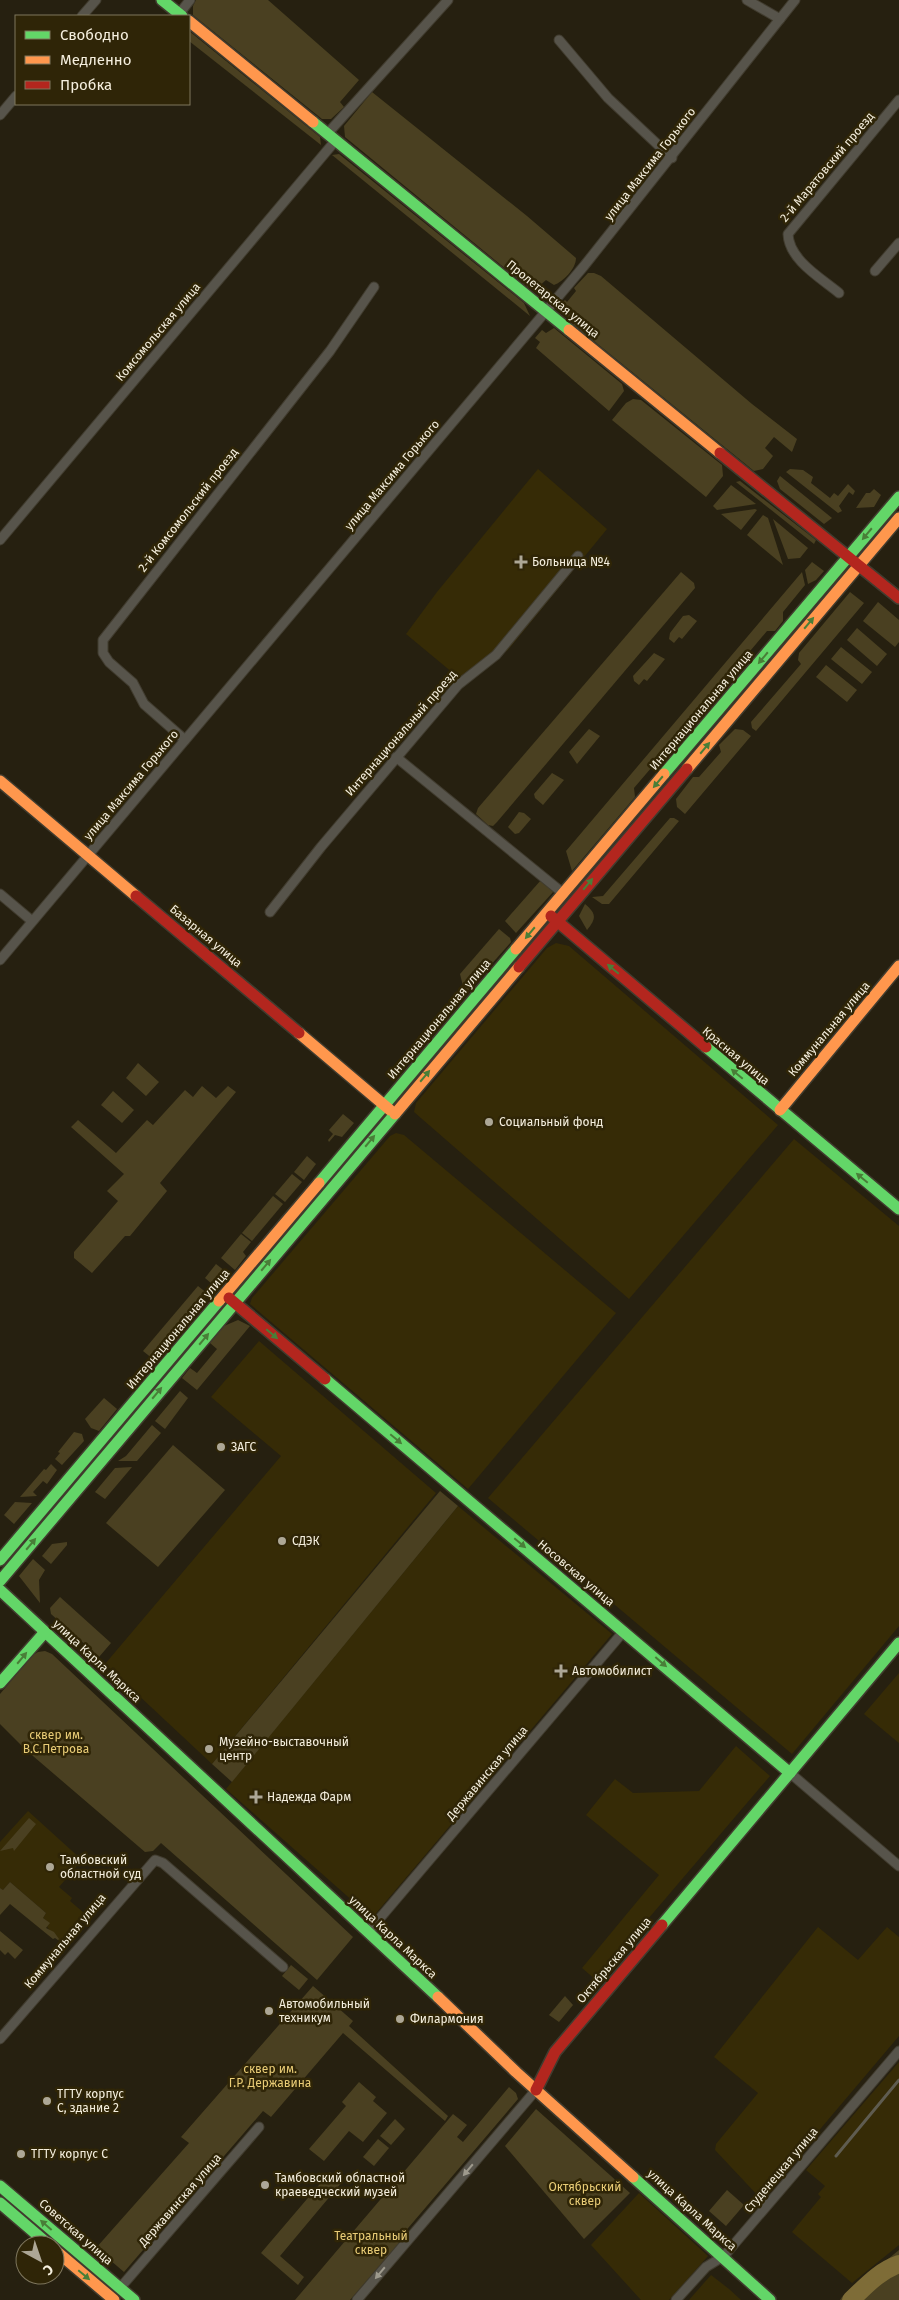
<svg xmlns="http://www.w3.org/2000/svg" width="899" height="2300" viewBox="0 0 899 2300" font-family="'Fira Sans',sans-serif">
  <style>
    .built { fill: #362b06 }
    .green { fill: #4a4021 }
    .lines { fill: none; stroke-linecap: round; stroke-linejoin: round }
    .river { stroke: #7e6c37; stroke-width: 18 }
    .street-casing { stroke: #413c2f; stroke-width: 11 }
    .fast-casing { stroke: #413c2f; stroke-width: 14 }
    .slow-casing { stroke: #413c2f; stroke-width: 14 }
    .jam-casing { stroke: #413c2f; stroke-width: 14 }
    .street { stroke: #57544b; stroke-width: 9 }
    .fast { stroke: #63d668; stroke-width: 11 }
    .slow { stroke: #ff974d; stroke-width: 11 }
    .jam { stroke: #b3261e; stroke-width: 11 }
    .rail { stroke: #5f5c50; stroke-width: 3 }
    .oneway { fill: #497e38 }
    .oneway2 { fill: #9e9a8d }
    .poi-dot { fill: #ada796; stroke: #2f2507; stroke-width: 2 }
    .labels { text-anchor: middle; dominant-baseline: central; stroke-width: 5; stroke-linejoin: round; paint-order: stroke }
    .street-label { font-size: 12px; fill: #f5efde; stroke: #2f2507 }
    .poi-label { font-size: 12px; fill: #f5efde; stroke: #2f2507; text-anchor: start }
    .park-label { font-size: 12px; fill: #eacd77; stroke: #2f2507 }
  </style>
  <rect width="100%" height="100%" fill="#262010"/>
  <g class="built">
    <polygon points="538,469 607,529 508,650 465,683 406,634 437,592"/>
    <polygon points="556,943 569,946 778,1125 629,1299 414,1112 416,1103 547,948"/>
    <polygon points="396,1133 404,1135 616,1313 468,1489 250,1304 252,1298 390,1136"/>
    <polygon points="794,1139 899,1226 899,1626 792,1754 488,1498"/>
    <polygon points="259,1341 436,1493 212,1764 105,1664 281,1456 211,1397"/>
    <polygon points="458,1506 612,1634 372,1918 226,1789"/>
    <polygon points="899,1673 899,1743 864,1714"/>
    <polygon points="736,1746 770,1776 596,1980 582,1968 659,1875 586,1815 615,1779 633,1793 699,1791"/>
    <polygon points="28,1811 82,1860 59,1887 72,1898 70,1901 84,1913 60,1942 47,1927 49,1923 43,1918 46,1913 10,1882 3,1890 0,1888 0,1842"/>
    <polygon points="818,1927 858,1960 887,1927 899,1937 899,2036 761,2199 715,2150 716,2144 758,2093 714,2057"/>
    <polygon points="899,2062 899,2245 852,2283 792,2232 821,2197 818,2194 825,2186 806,2170"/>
    <polygon points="639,2193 708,2256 669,2300 641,2300 591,2245"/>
    <polygon points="711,2275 729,2289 741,2300 689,2300"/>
  </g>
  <g class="green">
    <polygon points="196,0 268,0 359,80 340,102 344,107 331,119 322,119 193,15 193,6"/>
    <polygon points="189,31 320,137 321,145 189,41"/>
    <path d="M372,92L527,216L576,258C576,269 563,282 554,285L546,280L537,288H529L345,137L344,126Z"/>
    <polygon points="339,154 524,303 530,316 332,155"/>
    <polygon points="588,273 594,273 601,276 752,404 797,439 792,452 774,437 765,448 773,456 763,469 754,471 573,324 563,311 562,303 565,300 567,302 576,291 574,288"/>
    <polygon points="554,328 622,384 624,391 609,411 536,348 540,342 535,338 542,330 546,333"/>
    <polygon points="633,399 641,400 722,465 723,476 706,497 612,420 626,403"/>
    <polygon points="790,469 803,470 813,477 811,483 830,498 834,493 838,496 848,484 855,491 853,495 849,492 839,506 842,511 838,513 786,472"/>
    <polygon points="780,476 832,518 824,524 780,489 777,481"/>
    <polygon points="740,481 816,540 814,544 736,482"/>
    <polygon points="731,485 756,504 717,510 713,506"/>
    <polygon points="874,489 881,495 874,507 856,508 866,493 870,493"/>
    <polygon points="755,509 757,510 741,530 721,514"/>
    <polygon points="763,515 768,518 783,565 747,535"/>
    <polygon points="773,519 808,548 800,558 788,559"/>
    <polygon points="812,562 824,571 816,580 808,584 805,570"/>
    <polygon points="681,572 694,583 695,588 497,822 493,826 488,825 476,814 478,808"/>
    <path d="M802,572L805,585L783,612V621L775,631H767L708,701L709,709C701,718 693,733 681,733L634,788L635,797L572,871L566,851Z"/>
    <polygon points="850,592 864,603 756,731 752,728 751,722 801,664 798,660 799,653"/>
    <polygon points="878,602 899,620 899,642 895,647 863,621"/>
    <polygon points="689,615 697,621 682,639 679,637 674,643 669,639 670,633 683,616"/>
    <polygon points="857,628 887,654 877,666 847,640"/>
    <polygon points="841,647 872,672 862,684 831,659"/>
    <polygon points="654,653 665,659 647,681 644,679 639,685 634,681 633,676"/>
    <polygon points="826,665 857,690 847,702 816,677"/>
    <polygon points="589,729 600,736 577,764 569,752"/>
    <polygon points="735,729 743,730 751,736 685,814 677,807 676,799 693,777 699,777 721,752 719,745"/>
    <polygon points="552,773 564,780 543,805 535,798 534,794"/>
    <polygon points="519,812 524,813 531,819 519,833 515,834 508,827"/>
    <polygon points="670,818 674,818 679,821 609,904 602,904 592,897 603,896"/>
    <polygon points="541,880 554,891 516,933 505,921"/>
    <path d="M585,904C597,914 596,919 587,930L579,916Z"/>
    <polygon points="499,929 510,938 511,942 465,994 460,974"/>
    <polygon points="138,1063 159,1082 146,1096 126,1078"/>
    <polygon points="202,1086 216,1098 228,1086 236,1092 160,1183 167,1191 130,1236 125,1236 92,1273 74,1258 74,1252 118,1201 107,1191 124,1174 71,1127 78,1120 116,1153 147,1120 153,1125 185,1090 193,1097"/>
    <polygon points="113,1091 134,1110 122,1123 101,1105"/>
    <polygon points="343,1114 354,1123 342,1137 335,1135 329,1142 328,1140 333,1134 329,1130"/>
    <polygon points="307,1156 316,1164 304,1180 294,1172"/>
    <polygon points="292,1174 302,1182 285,1202 275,1194"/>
    <polygon points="273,1196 283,1204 252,1241 242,1233"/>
    <polygon points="241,1234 251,1242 243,1252 246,1256 235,1270 221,1258"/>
    <polygon points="216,1264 230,1275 218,1289 205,1278"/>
    <polygon points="198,1286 208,1294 153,1359 143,1351"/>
    <polygon points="238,1320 250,1326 197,1390 182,1378 190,1368 197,1373 217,1349 210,1343 224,1326"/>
    <polygon points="180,1391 188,1398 165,1429 155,1421"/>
    <polygon points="104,1398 117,1409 99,1431 91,1428 85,1419"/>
    <polygon points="152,1425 161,1433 137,1461 118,1461 126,1456"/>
    <polygon points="74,1432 82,1434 84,1441 62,1465 55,1459 60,1453 58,1452"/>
    <polygon points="173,1445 225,1490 158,1567 106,1523"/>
    <polygon points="51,1464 57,1470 47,1484 43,1481 33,1492 37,1496 20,1497 44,1469 46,1470"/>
    <polygon points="132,1467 105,1499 95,1492 115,1468"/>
    <polygon points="440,1491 458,1506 232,1782 212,1764"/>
    <polygon points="15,1502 32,1503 14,1524 4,1515"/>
    <polygon points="67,1542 67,1545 51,1564 42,1556 52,1544"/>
    <polygon points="33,1559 45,1570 39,1580 40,1603 19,1576"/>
    <polygon points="60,1597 111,1643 99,1657 51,1614 50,1608"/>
    <polygon points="38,1652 45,1651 52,1654 353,1937 317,1980 161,1843 153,1851 145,1852 26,1750 0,1724 0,1694 33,1655"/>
    <polygon points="29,1818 36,1824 14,1851 13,1848 0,1851"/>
    <polygon points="10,1882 46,1913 43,1918 50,1923 46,1928 54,1932 59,1939 58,1940 55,1938 53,1939 10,1904 0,1915 0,1888 3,1890"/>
    <polygon points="0,1931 23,1950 15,1959 8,1952 5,1955 0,1950"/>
    <polygon points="291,1965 308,1979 299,1990 282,1976"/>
    <polygon points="313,1986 353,2021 349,2026 448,2116 445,2121 343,2033 271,2117 263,2111 124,2272 96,2248 189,2143 181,2137"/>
    <polygon points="565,1996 573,2005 559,2022 549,2015"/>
    <polygon points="359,2082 376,2097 373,2101 387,2113 363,2142 349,2131 324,2161 309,2149 346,2106 342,2102"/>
    <polygon points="509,2087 516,2093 518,2099 403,2234 405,2236 350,2300 295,2300 453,2114 467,2125 457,2137 463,2142"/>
    <polygon points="536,2109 630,2193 584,2239 505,2146"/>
    <polygon points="395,2119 405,2129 391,2145 380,2136"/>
    <polygon points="378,2139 389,2148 374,2166 363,2157"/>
    <polygon points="330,2172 342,2182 280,2256 304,2277 298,2285 261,2253"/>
    <polygon points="727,2190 744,2205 726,2226 709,2211"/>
    <polygon points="899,2250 899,2300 840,2300 842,2297"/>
  </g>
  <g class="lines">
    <path class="river" d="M851,2300C866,2286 879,2271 899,2264"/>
    <g class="street-casing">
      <g id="street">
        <polyline points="747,0 780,19"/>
        <polyline points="179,14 190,0"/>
        <polyline points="82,16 96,0"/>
        <polyline points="559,40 608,98 672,158"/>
        <polyline points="0,115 16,96"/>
        <polyline points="328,133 448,0"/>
        <polyline points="875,271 899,243"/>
        <path d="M839,293C821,278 789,260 788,234L899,100"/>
        <polyline points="0,540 336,140"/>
        <polyline points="185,740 144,704 133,683 109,662 103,653 103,640 330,351 374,287"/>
        <polyline points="396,757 564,894"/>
        <polyline points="0,894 32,921"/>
        <polyline points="270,912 321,847 458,685 496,655 578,556"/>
        <polyline points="0,960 584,266 795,0"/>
        <polyline points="790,1773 899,1866"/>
        <polyline points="369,1931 624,1631"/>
        <polyline points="0,2039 155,1860 163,1863 283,1967"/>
        <polyline points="120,2288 259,2127"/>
        <polyline points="357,2300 536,2090"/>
        <polyline points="676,2300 706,2267 724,2256 899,2051"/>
      </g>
    </g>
    <g class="fast-casing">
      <g id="fast">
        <polyline points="162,0 182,16"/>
        <polyline points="313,122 569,330"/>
        <polyline points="664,774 899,497"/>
        <polyline points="706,1047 899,1209"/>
        <polyline points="319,1183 516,949"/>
        <polyline points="325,1379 790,1773"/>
        <polyline points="0,1560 219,1301"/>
        <polyline points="0,1581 395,1114"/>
        <polyline points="0,1590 438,1997"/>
        <polyline points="0,1683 45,1632"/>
        <polyline points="662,1925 899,1643"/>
        <polyline points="633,2177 770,2300"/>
        <polyline points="0,2186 134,2300"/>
        <polyline points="0,2203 49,2245"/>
      </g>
    </g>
    <g class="slow-casing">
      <g id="slow">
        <polyline points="189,21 313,122"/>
        <polyline points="569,330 720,453"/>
        <polyline points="687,769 899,518"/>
        <polyline points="0,781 136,896"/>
        <polyline points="516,949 664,774"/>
        <polyline points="299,1033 390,1110"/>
        <polyline points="780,1110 899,966"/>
        <polyline points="395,1114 519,967"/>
        <polyline points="219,1301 319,1183"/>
        <polyline points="438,1997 516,2072 633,2177"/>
        <polyline points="55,2250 114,2300"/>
      </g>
    </g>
    <g class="jam-casing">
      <g id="jam">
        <polyline points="720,453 899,598"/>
        <polyline points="136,896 299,1033"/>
        <polyline points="551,916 706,1047"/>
        <polyline points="519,967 687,769"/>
        <polyline points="229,1298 325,1379"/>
        <polyline points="536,2090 555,2052 662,1925"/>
      </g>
    </g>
    <use href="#street" class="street"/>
    <use href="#fast" class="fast"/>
    <use href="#slow" class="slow"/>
    <use href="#jam" class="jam"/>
    <polyline class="rail" points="836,2156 899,2080"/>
  </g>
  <defs><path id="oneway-solid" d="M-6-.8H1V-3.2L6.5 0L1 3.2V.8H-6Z" transform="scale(1.25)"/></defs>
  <g class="oneway">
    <use href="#oneway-solid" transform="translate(867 534) rotate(130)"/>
    <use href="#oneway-solid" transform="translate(809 623) rotate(-50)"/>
    <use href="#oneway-solid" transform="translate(763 658) rotate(130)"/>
    <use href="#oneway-solid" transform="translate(705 748) rotate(-50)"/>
    <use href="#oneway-solid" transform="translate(658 782) rotate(130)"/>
    <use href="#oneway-solid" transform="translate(588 884) rotate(-50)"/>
    <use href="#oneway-solid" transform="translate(530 933) rotate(130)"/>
    <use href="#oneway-solid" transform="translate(613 969) rotate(-140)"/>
    <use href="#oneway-solid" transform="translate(737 1074) rotate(-140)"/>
    <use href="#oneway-solid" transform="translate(425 1076) rotate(-50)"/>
    <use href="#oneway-solid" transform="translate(370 1141) rotate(-50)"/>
    <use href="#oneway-solid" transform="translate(862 1178) rotate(-140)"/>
    <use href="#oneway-solid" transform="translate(266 1265) rotate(-50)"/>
    <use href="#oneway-solid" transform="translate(272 1334) rotate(40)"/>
    <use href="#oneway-solid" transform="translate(204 1339) rotate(-50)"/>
    <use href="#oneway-solid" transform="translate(157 1393) rotate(-50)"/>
    <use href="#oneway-solid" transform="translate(396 1439) rotate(40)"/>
    <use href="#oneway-solid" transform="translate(520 1543) rotate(40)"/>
    <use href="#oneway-solid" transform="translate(31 1544) rotate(-50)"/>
    <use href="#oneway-solid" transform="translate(22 1658) rotate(-50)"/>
    <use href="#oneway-solid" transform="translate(661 1662) rotate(41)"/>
    <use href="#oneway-solid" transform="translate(46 2225) rotate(-139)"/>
    <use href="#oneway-solid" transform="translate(84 2275) rotate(40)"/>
  </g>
  <g class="oneway2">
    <use href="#oneway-solid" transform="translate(468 2170) rotate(130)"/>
    <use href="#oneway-solid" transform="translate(380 2273) rotate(130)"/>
  </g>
  <g class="poi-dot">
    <path d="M518.5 554.5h5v5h5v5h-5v5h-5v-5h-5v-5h5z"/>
    <circle cx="489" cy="1122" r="5"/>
    <circle cx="221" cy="1447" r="5"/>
    <circle cx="282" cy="1541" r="5"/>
    <path d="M558.5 1663.5h5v5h5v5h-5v5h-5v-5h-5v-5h5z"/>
    <circle cx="209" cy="1749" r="5"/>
    <path d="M253.5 1789.5h5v5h5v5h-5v5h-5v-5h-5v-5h5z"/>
    <circle cx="50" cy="1867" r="5"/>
    <circle cx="269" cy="2011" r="5"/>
    <circle cx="400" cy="2019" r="5"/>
    <circle cx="47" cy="2101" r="5"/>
    <circle cx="21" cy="2154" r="5"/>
    <circle cx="265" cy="2185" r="5"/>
  </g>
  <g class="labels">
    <g class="street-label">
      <text transform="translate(650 164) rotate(-52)">улица Максима Горького</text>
      <text transform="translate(827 167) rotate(-50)">2-й Маратовский проезд</text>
      <text transform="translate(553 299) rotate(39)">Пролетарская улица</text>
      <text transform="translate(158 332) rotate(-50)">Комсомольская улица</text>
      <text transform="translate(392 475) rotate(-50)">улица Максима Горького</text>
      <text transform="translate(188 510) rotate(-52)">2-й Комсомольский проезд</text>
      <text transform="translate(701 710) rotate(-50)">Интернациональная улица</text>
      <text transform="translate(401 733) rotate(-49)">Интернациональный проезд</text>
      <text transform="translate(131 785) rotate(-50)">улица Максима Горького</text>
      <text transform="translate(206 936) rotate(40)">Базарная улица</text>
      <text transform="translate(439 1019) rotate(-50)">Интернациональная улица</text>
      <text transform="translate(829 1029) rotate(-50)">Коммунальная улица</text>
      <text transform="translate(736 1056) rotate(40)">Красная улица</text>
      <text transform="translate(178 1329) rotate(-50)">Интернациональная улица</text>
      <text transform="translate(576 1573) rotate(40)">Носовская улица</text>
      <text transform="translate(97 1661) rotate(43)">улица Карла Маркса</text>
      <text transform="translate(487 1773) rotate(-50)">Державинская улица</text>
      <text transform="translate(393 1937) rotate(43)">улица Карла Маркса</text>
      <text transform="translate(65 1941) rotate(-50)">Коммунальная улица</text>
      <text transform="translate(614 1960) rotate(-50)">Октябрьская улица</text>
      <text transform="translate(781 2170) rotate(-50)">Студенецкая улица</text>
      <text transform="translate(180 2200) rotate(-49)">Державинская улица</text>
      <text transform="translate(692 2210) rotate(42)">улица Карла Маркса</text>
      <text transform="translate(76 2232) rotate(41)">Советская улица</text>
    </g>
    <g class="poi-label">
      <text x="532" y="562">Больница №4</text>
      <text x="499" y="1122">Социальный фонд</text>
      <text x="231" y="1447">ЗАГС</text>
      <text x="292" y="1541">СДЭК</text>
      <text x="572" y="1671">Автомобилист</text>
      <text x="219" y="1742">Музейно-выставочный<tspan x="219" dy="14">центр</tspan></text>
      <text x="267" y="1797">Надежда Фарм</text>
      <text x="60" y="1860">Тамбовский<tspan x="60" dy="14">областной суд</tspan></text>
      <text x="279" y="2004">Автомобильный<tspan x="279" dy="14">техникум</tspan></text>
      <text x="410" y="2019">Филармония</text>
      <text x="57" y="2094">ТГТУ корпус<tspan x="57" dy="14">С, здание 2</tspan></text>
      <text x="31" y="2154">ТГТУ корпус С</text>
      <text x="275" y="2178">Тамбовский областной<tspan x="275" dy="14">краеведческий музей</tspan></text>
    </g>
    <g class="park-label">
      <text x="56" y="1735">сквер им.<tspan x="56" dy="14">В.С.Петрова</tspan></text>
      <text x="270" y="2069">сквер им.<tspan x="270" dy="14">Г.Р. Державина</tspan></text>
      <text x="585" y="2187">Октябрьский<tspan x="585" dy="14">сквер</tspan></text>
      <text x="371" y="2236">Театральный<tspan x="371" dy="14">сквер</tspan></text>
    </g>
  </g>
  <rect x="15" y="15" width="175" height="90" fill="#2f2507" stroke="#7e765d"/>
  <rect x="25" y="31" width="25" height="8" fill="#63d668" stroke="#7e765d"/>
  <text x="60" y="40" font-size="15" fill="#f5efde">Свободно</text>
  <rect x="25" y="56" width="25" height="8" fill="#ff974d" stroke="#7e765d"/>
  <text x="60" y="65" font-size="15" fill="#f5efde">Медленно</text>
  <rect x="25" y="81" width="25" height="8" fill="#b3261e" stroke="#7e765d"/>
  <text x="60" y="90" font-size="15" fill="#f5efde">Пробка</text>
  <g transform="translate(40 2260) rotate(140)"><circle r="24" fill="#2f2507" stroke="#7e765d"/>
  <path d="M0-4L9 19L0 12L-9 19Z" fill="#ada796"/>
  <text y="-8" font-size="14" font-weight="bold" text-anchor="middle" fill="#f5efde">С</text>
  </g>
</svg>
